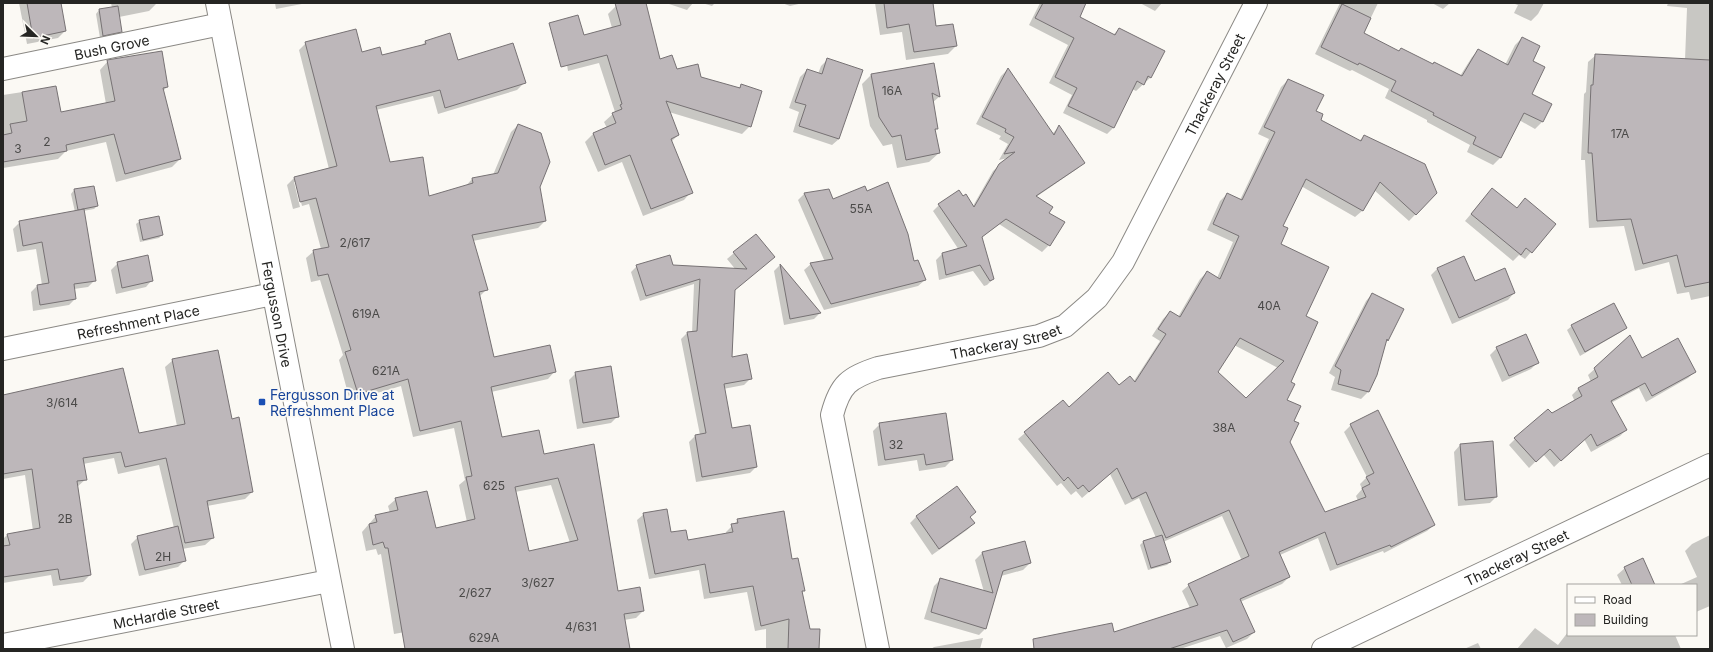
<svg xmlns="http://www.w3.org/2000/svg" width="1713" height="652" viewBox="0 0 1713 652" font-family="Inter,sans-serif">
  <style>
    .shadow { fill: #0003; fill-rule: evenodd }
    .building { fill: #bdb7ba; stroke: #777274; fill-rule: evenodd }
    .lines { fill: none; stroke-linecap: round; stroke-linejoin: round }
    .minor-casing { stroke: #8b8985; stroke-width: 24 }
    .secondary-casing { stroke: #8b8985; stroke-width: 24 }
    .minor { stroke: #fff; stroke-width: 22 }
    .secondary { stroke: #fff; stroke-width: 22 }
    .transit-dot { fill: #1a4fb4; stroke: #fbf9f4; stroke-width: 1.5 }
    .labels { text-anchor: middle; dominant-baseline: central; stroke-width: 3.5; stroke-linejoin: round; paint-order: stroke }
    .number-label { font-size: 12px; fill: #4b4a49 }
    .street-label { font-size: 14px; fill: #252523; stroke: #fbf9f4 }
    .transit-label { font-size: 14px; fill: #164399; stroke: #fbf9f4; text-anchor: start }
  </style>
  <rect width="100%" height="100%" fill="#fbf9f4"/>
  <g class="shadow">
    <polygon points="19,3 60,3 65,31 58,38 27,44"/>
    <polygon points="111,3 155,3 156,4 149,11 119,17 121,31 118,34 100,38 96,14 99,10 112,8"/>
    <polygon points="275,3 307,3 276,9"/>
    <polygon points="630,3 644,3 660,60 676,70 738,89 741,86 750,126 742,134 669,112 678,135 671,142 691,192 684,200 643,216 622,162 598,172 585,142 593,134 607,128 604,122 615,112 599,63 568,71 564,47 612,28 608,14 616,6"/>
    <polygon points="666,3 693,3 687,10"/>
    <polygon points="702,3 715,3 712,6"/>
    <polygon points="782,3 803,3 790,6"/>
    <polygon points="875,3 932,3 936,27 956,46 948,54 906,60 902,32 880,35"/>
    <polygon points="1040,3 1085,3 1078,17 1113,35 1119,29 1151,77 1136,91 1132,89 1113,128 1107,134 1063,113 1072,95 1049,83 1068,45 1029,25"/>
    <polygon points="1140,3 1162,3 1155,11"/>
    <polygon points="1340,3 1378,3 1363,34 1398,52 1401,49 1432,65 1460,76 1472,57 1479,50 1505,65 1515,45 1522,38 1532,61 1530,94 1542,122 1535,129 1519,120 1500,158 1493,165 1467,152 1470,145 1427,122 1427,120 1385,98 1389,89 1352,70 1350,71 1315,54"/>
    <polygon points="1432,3 1450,3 1443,9"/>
    <polygon points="1512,3 1544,3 1538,14 1531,21 1514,13 1518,5"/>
    <polygon points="1668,3 1710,3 1710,296 1691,300 1689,292 1677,294 1669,262 1635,271 1624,226 1589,228 1585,160 1581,160 1584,94 1586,92 1588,62 1596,55 1685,60 1687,8 1667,6"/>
    <path d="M425,42L457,61L524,83L517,90L438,114L433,96L376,110L389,163L429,197L465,187L472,179L493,175L511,132L518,125L539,187L545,221L538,228L473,241L487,289L479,297L493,359L555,371L548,379L491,392L502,439L543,455L593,445L617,592L643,611L636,618L624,620L629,649H409L405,632L394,634L381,554L378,555L376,549L366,551L362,532L376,516L390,513L388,506L396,499L435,529L467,522L459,485L465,480L454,428L413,437L401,386L350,401L339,360L343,355L320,280L311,282L306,258L314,251L321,249L309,204L302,206L296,182H294L300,207L293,209L287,185L294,178L329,169L299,50L306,43L381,57L420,47ZM551,485L570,543L528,552L515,492Z"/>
    <polygon points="828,59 839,139 832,145 793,132 799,112 789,108 800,77 807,70 818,74 821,66"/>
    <polygon points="108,61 167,87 163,91 180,159 172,167 116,182 106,142 66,151 58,159 3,168 3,95 55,87 60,113 106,104 100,70"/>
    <polygon points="933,64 939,97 932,103 937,128 934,131 939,153 929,162 897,168 892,144 883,146 870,126 862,84 871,75"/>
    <polygon points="1007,70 1052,134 1059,127 1083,163 1077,169 1036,197 1048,213 1063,223 1049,245 1042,252 999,224 981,238 993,279 987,285 984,286 973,271 939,280 936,260 942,254 959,250 933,211 939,205 973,206 993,171 1008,158 999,160 1008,144 999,139 1001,136 976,124 1001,76"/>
    <path d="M1288,80L1315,111L1319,120L1359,141L1364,136L1436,193L1409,221L1374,190L1362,211L1355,217L1301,186L1281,226L1280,244L1304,316L1285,400L1293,422L1289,442L1324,513L1358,501L1356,496L1362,489L1360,484L1367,477L1344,432L1351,425L1434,525L1427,531L1384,553L1383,551L1330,571L1318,538L1280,555L1289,577L1282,584L1240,602L1254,632L1247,639L1226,648L1220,636L1180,649H1061L1190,608L1182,591L1189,585L1242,561L1222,516L1163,542L1170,562L1167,565L1148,570L1140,545L1144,541L1156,538L1139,498L1125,505L1110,474L1082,498L1076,491L1071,495L1061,483L1057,486L1018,439L1025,433L1069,408L1134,381L1160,341L1152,336L1163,319L1170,312L1178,317L1200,279L1207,272L1217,278L1233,242L1207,230L1220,201L1227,194L1240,200L1269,139L1258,134L1281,87ZM1234,345L1278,368L1246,399L1216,372Z"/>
    <polygon points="1492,189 1517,209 1555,224 1525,259 1519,255 1513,261 1465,221"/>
    <polygon points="74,190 97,206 94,209 83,211 95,280 88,287 74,289 75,299 69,305 33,311 31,292 37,286 42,285 36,249 17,252 13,229 20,222 75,212 71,194"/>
    <polygon points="829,191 832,201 913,262 925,280 918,286 824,310 804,270 811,264 825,262 798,200 804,194"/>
    <polygon points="140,221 162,235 159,238 140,242 136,224"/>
    <polygon points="755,235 773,257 734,290 731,358 751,378 744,385 723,389 731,429 756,467 750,473 696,482 689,442 695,436 700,435 681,339 687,333 692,333 694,284 640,301 631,272 637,266 736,270 727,259"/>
    <polygon points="118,263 152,280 146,287 116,294 111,270"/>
    <polygon points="780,265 820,313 814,319 784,325 774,271"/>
    <polygon points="1438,268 1474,282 1514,293 1508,300 1452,324 1431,275"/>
    <polygon points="1372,294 1402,309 1385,342 1376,374 1368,392 1361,399 1331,390 1335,377 1329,373 1366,301"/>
    <polygon points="1572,326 1626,328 1621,332 1580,356 1567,330"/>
    <polygon points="1630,337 1642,359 1695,372 1688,378 1646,402 1639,388 1611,403 1626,430 1620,436 1591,452 1584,439 1554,467 1543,454 1529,468 1509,445 1515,439 1575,402 1572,395 1578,389 1591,382 1588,375"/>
    <polygon points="1497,348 1537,363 1531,369 1502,382 1490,355"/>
    <polygon points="173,360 231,420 252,492 245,499 207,506 213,538 205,545 182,549 185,560 178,567 139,576 131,544 138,537 174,528 159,465 118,474 114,458 83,464 86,479 77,487 90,575 83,582 53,586 51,575 3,583 3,539 8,534 33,531 25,475 3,479 3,411 138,435 177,426 165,367"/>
    <polygon points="576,373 618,416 611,423 577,429 569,380"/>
    <polygon points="880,424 952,460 945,467 919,471 917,460 878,466 873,431"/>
    <polygon points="1460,445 1496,497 1490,503 1458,506 1454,452"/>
    <polygon points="957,488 969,518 974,523 967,530 932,555 910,523 916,517"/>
    <polygon points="644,514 670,534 687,541 726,534 726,532 738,520 791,561 804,590 801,593 810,630 818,649 766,649 766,629 755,631 747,592 704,599 699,570 649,579 637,520"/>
    <polygon points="1710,535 1710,606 1696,612 1696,585 1679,585 1697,577 1685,551 1692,544"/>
    <polygon points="1024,542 1030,563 1023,570 1001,576 986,628 979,635 924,619 934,586 941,579 984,592 975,560 982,553"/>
    <polygon points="1625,568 1654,585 1622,585 1617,575"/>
    <polygon points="1535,628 1558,645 1568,632 1568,635 1675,635 1681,649 1517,649"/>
    <polygon points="983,638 980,649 931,649 934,647"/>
    <polygon points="1478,643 1481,649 1464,649"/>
  </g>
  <g class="building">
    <polygon points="27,3 61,3 66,31 33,38"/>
    <polygon points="615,3 646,3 660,59 672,55 677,69 698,64 701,77 740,88 741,84 762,91 751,127 666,101 679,135 671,139 693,193 651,209 630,155 605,165 593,133 616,123 612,113 622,109 620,105 622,104 607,55 561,67 549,23 578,15 584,35 621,25"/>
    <polygon points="884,3 933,3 936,26 953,24 957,46 914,52 909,24 887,28"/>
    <polygon points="1043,3 1086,3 1080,17 1115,35 1119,28 1165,51 1151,78 1148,76 1144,85 1137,81 1114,128 1068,106 1077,88 1055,77 1074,38 1035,18"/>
    <polygon points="1342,4 1371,18 1364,33 1399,51 1401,48 1433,64 1434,62 1462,76 1478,49 1508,65 1522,37 1540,46 1533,61 1545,67 1532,94 1552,104 1543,122 1524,113 1501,158 1473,144 1476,137 1433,115 1434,113 1391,91 1396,81 1359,63 1358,65 1321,47"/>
    <polygon points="118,6 122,32 103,36 99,9"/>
    <path d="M356,29L362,52L380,47L382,55L426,44L425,41L450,33L458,60L513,43L526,83L445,108L440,90L376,106L390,162L423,157L429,196L473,183L472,178L498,173L518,124L541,133L550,162L540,187L546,221L472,235L488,290L479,292L494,357L550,345L556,372L491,387L502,437L539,430L544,454L594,444L618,591L640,587L644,611L624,614L630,649H405L388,548H385L383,542L373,545L369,524L377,522L375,515L398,510L395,498L427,491L436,528L475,519L466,477L472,476L461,421L420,431L408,379L358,394L345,352L351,350L328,274L318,276L313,250L329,247L316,198L300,202L294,177L337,166L305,42ZM558,478L578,540L529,551L515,487Z"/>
    <polygon points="162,51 168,87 163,88 181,159 125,174 114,134 66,145 67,151 3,162 3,135 12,133 10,124 27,121 22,92 56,86 61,112 115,101 107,60"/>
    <polygon points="1595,54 1710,60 1710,282 1685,287 1677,255 1643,264 1631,219 1597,221 1592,153 1588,153 1591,85 1593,85"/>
    <polygon points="827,58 863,70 839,139 799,126 806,105 795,102 807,69 822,74"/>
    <polygon points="934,63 940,97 932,93 938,129 935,129 940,153 906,160 901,135 892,137 879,117 871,74"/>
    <polygon points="1008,68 1054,135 1059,125 1085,163 1036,196 1053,207 1049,213 1065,222 1050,246 1006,219 982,237 994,279 990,281 980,265 946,275 942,253 967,246 938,204 959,190 963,196 966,194 974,207 999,164 1015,152 1004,154 1014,137 1005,132 1006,129 982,117"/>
    <path d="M1288,79L1324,95L1316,111L1323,114L1321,120L1361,141L1364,135L1425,164L1437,193L1416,215L1380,182L1363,211L1306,179L1283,226L1288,228L1281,244L1329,267L1306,316L1318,322L1291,382L1295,384L1287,400L1301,406L1294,421L1299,423L1290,442L1325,512L1366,497L1362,488L1370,484L1366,477L1374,473L1350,424L1378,410L1435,525L1391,547L1390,545L1337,565L1325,532L1279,552L1290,577L1240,599L1255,632L1233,642L1227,630L1169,649H1034L1033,639L1112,623L1114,632L1198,605L1188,584L1249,556L1229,510L1166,538L1146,492L1132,499L1117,468L1089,492L1083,485L1078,489L1068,477L1064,481L1024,432L1063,400L1069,407L1108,372L1119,385L1130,376L1135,382L1166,334L1158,329L1170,311L1180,317L1207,271L1220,279L1239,236L1213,224L1227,193L1242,200L1275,132L1264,127ZM1240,338L1284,361L1246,398L1218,372Z"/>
    <polygon points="888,182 908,234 914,261 918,260 926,280 831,304 810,263 833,259 804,193 829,189 833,199 865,186 867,191"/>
    <polygon points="94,186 98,206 78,210 74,189"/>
    <polygon points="1492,188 1517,208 1525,198 1556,224 1532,253 1526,248 1521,255 1471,214"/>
    <polygon points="84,209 96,281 74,284 76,299 40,305 37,285 49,283 42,242 23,246 19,221"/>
    <polygon points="159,216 163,235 143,240 139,220"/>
    <polygon points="756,234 775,257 735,290 732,357 747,354 752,379 724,384 732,428 750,425 757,467 702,477 695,435 706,433 687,332 697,331 700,279 646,296 636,265 670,255 673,265 747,269 733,252"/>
    <polygon points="148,255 153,281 122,288 117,262"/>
    <polygon points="1464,256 1475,281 1505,268 1515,293 1459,318 1437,268"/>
    <polygon points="780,264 821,313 790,319"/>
    <polygon points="1372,293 1404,309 1388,341 1387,339 1377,375 1369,392 1338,384 1341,370 1335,366"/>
    <polygon points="1614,303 1627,328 1585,352 1571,325"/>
    <polygon points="1526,334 1539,363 1509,376 1496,347"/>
    <polygon points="1630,335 1642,358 1678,338 1696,372 1652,396 1645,383 1611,401 1627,430 1597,446 1591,434 1561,461 1550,449 1536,462 1514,438 1548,409 1552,413 1582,396 1578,388 1598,377 1594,368"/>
    <polygon points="218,350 232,419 239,417 253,492 207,501 214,538 185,543 166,458 125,467 121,452 83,458 87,480 77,481 91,575 60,580 58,569 3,577 3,546 10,545 7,534 40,528 32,469 3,474 3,395 123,368 139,433 185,424 172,359"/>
    <polygon points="611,366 619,417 583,423 575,372"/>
    <polygon points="946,413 953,460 926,465 924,454 885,460 879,423"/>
    <polygon points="1493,441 1497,497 1465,500 1460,444"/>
    <polygon points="957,486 976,512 970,517 975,523 939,549 916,516"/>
    <polygon points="667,509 671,532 686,530 688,540 733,532 731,524 738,523 737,519 784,511 792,559 798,558 805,591 802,591 810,629 820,629 819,649 788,649 789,619 761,626 753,586 710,593 705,564 655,574 643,513"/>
    <polygon points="178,526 186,561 145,570 137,536"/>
    <polygon points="1162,535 1171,562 1151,568 1143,541"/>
    <polygon points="1025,541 1031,563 1003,571 986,629 931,612 940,578 993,593 982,552"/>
    <polygon points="1643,558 1655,585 1632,585 1624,567"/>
  </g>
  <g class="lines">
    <g class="minor-casing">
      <g id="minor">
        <path id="s1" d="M3,69L221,24"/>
        <path id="s2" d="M3,349L273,294"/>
        <path id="s3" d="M3,645L329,581"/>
        <path id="s4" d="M878,649L832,415C840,384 849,378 878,368L1039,336L1065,326L1097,298L1123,262L1256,3"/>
        <path id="s5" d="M1323,649L1710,465"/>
      </g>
    </g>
    <g class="secondary-casing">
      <g id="secondary">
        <path id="s6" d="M217,3L343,649"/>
      </g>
    </g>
    <use href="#minor" class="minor"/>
    <use href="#secondary" class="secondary"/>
  </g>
  <rect class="transit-dot" x="258" y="398" width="8" height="8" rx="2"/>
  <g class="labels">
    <g class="number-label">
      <text x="892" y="90">16A</text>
      <text x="1620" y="133">17A</text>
      <text x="47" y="141">2</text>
      <text x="18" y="148">3</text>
      <text x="861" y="208">55A</text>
      <text x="355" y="242">2/617</text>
      <text x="1269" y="305">40A</text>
      <text x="366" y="313">619A</text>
      <text x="386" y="370">621A</text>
      <text x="62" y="402">3/614</text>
      <text x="1224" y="427">38A</text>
      <text x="896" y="444">32</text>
      <text x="494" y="485">625</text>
      <text x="65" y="518">2B</text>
      <text x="163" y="556">2H</text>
      <text x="538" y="582">3/627</text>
      <text x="475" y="592">2/627</text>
      <text x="581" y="626">4/631</text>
      <text x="484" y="637">629A</text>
    </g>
    <g class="street-label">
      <text stroke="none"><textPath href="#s1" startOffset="111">Bush Grove</textPath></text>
      <text stroke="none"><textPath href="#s4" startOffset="787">Thackeray Street</textPath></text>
      <text stroke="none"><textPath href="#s6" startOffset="317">Fergusson Drive</textPath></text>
      <text stroke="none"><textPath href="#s2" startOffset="138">Refreshment Place</textPath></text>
      <text stroke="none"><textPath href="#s4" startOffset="439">Thackeray Street</textPath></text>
      <text stroke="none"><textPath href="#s5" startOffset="214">Thackeray Street</textPath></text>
      <text stroke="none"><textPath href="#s3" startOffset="166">McHardie Street</textPath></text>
    </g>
    <g class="transit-label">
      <text x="270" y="394">Fergusson Drive at<tspan x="270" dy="16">Refreshment Place</tspan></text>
    </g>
  </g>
  <rect width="1713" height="652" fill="none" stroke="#252523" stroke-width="8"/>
  <rect x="1567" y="584" width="130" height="52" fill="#fbf9f4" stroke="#a5a4a0"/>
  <rect x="1575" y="597" width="20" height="6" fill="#ffffff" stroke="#a5a4a0"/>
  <text x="1603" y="604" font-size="12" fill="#252523">Road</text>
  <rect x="1575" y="614" width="20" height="12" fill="#bdb7ba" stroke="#a5a4a0"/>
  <text x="1603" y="624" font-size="12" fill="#252523">Building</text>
  <g transform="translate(36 36) rotate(113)" stroke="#fbf9f4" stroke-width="3" paint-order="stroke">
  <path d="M0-3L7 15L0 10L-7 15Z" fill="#252523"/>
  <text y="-6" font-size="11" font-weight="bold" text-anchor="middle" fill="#252523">N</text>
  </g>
</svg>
